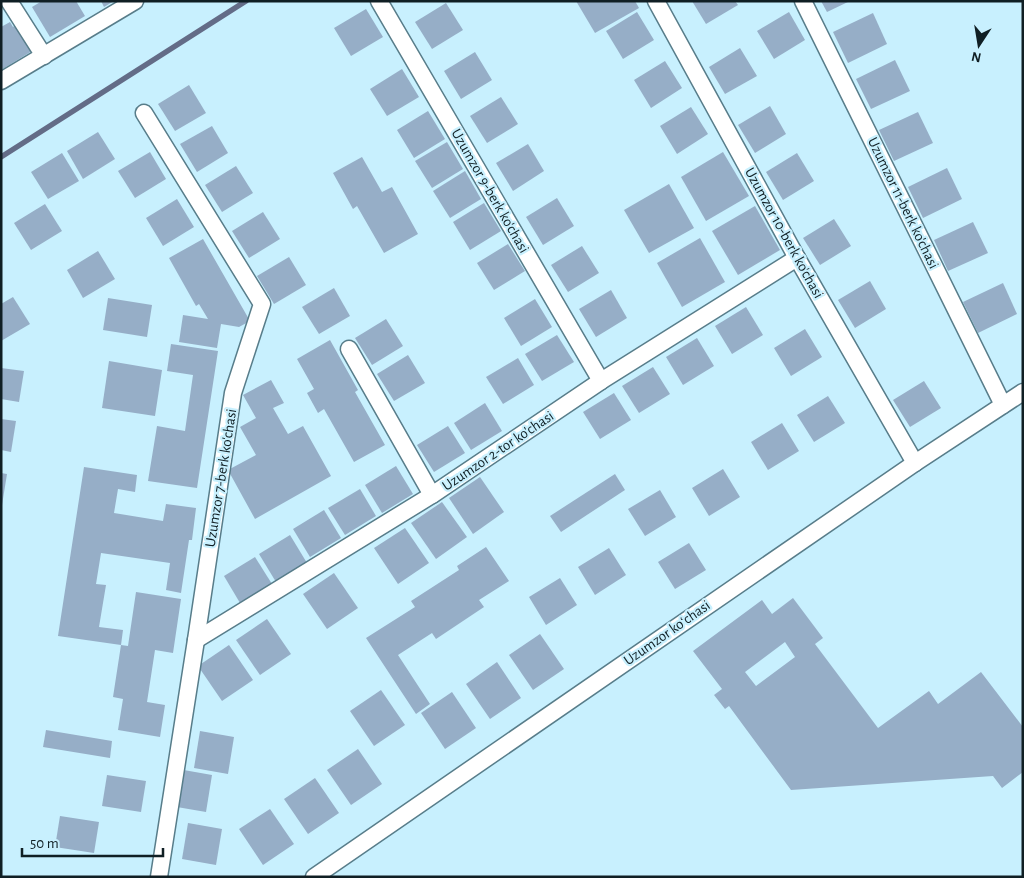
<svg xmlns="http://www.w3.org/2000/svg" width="1024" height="878" viewBox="0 0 1024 878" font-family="'Alegreya Sans',sans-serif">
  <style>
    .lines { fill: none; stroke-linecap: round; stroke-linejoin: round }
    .stream { stroke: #636c87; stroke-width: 5.5 }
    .building { fill: #96aec7; fill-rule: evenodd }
    .street-casing { stroke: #587d8a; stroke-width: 19 }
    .street { stroke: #fff; stroke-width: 16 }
    .labels { text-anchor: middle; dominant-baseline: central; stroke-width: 4.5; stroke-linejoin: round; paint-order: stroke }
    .street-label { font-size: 15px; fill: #101f24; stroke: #c8f0fe }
  </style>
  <rect width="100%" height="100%" fill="#c8f0fe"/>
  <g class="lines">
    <polyline class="stream" points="1,157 246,1"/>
  </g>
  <g class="building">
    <polygon points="42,1 76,1 85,16 50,37 32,7"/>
    <polygon points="101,1 114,1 104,7"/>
    <polygon points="576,1 635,1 639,8 595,33"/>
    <polygon points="692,1 735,1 738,5 706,24"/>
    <polygon points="821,1 850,1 827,12"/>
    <polygon points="446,3 463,30 432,49 415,22"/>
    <polygon points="366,9 383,37 351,56 334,28"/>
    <polygon points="637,12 654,40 623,59 606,31"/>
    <polygon points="789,12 805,40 774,59 757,31"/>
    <polygon points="873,13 887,44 848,63 833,32"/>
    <polygon points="10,22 13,27 16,24 32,51 1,70 1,27"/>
    <polygon points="740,48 757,76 725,94 709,67"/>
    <polygon points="475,52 492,80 461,99 444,71"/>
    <polygon points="895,60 910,91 871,109 856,79"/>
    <polygon points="665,61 682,88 651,108 634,80"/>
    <polygon points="402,69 419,97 387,116 370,89"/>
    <polygon points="189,85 206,113 175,131 158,104"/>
    <polygon points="501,97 518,124 487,143 470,116"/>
    <polygon points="770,106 786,134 755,153 738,125"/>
    <polygon points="691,107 708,134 677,154 660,126"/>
    <polygon points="428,111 445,139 414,158 397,130"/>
    <polygon points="918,112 933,143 894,161 879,130"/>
    <polygon points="212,126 228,153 197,172 180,144"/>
    <polygon points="98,132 115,159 83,179 67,151"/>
    <polygon points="447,142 463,169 432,188 415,161"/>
    <polygon points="528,144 544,171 513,191 496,163"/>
    <polygon points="150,152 166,179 135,198 118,171"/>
    <polygon points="723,152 749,196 706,221 681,177"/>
    <polygon points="62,153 79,181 48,199 31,172"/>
    <polygon points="797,153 814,181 783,200 766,172"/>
    <polygon points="362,157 382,192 392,187 418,234 384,253 357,206 353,209 333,173"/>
    <polygon points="236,166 253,193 222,212 205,185"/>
    <polygon points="947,168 962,199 923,218 908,187"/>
    <polygon points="465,171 481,199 450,218 433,191"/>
    <polygon points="669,184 694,228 649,253 624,210"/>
    <polygon points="557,198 574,226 543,245 526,217"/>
    <polygon points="177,199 194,227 163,246 146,218"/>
    <polygon points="484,203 501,231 470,250 453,222"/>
    <polygon points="45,204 62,231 31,250 14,223"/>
    <polygon points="755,206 780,250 738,275 712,231"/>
    <polygon points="263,212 280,239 249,258 232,231"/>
    <polygon points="834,219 851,246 820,265 803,238"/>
    <polygon points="973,222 988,253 948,271 934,240"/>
    <polygon points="700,238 725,282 682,307 657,263"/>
    <polygon points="203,239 250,321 239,327 221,324 217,348 179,342 183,315 208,319 199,304 196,306 169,258"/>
    <polygon points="508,244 525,271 494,290 477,263"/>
    <polygon points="582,246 599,273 568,292 551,265"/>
    <polygon points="98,251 115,279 83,298 67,270"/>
    <polygon points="289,257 306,285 274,304 257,276"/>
    <polygon points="870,281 886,309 855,328 838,300"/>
    <polygon points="1003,283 1017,314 978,333 963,302"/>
    <polygon points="334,288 350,316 319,334 302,307"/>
    <polygon points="611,290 627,318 596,337 579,309"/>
    <polygon points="13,297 30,324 1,341 1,304"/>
    <polygon points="108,298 152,305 147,337 103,330"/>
    <polygon points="535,299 552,327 521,346 504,318"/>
    <polygon points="746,307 763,335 732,354 715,326"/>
    <polygon points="386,319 403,346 372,365 355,338"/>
    <polygon points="805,329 822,357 791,376 774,348"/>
    <polygon points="557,335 574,362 542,381 525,354"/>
    <polygon points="697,338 714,366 683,385 666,357"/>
    <polygon points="330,340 358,390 355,392 385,445 354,462 324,409 318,413 307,393 314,389 297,359"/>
    <polygon points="171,344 218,351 197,488 148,481 157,426 185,431 193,375 167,371"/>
    <polygon points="408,355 425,383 394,401 377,374"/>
    <polygon points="518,358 534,385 503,404 486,377"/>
    <polygon points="109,361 162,370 155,416 102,408"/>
    <polygon points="653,367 670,394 639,413 622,386"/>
    <polygon points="1,368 24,371 19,402 1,399"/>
    <polygon points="271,380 284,403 273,408 288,434 303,426 331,476 255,519 228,470 256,455 240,427 256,418 243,395"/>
    <polygon points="924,381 941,408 910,427 893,400"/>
    <polygon points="614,393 631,420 600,439 583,412"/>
    <polygon points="828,396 845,423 814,442 797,415"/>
    <polygon points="485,403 502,431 471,450 454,423"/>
    <polygon points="1,419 16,421 11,452 1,450"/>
    <polygon points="782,423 799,451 768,470 751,442"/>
    <polygon points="448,426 465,453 434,472 417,445"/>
    <polygon points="396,466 413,494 382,513 365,485"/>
    <polygon points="84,467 137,475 135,492 118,489 114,513 163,521 166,504 196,508 192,540 189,540 181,593 166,590 170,563 101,553 96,584 106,585 99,627 123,630 121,645 58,636"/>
    <polygon points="723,469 740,497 709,516 692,488"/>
    <polygon points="1,473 7,474 2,505 1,505"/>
    <polygon points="615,474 625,490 561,532 550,516"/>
    <polygon points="480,477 504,512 473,534 449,498"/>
    <polygon points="360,489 376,516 345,535 328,508"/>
    <polygon points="660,490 676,517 645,536 628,509"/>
    <polygon points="442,502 467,537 436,559 411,523"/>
    <polygon points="324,510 341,538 310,557 293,529"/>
    <polygon points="405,528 429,563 398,584 374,548"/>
    <polygon points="290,535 307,563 276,582 259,554"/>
    <polygon points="689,543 706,570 675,589 658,562"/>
    <polygon points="486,547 509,581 479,600 484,607 436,639 432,633 398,655 430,704 416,714 366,638 415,607 411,601 459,570 457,566"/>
    <polygon points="609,548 626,575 595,595 578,567"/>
    <polygon points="255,557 272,584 240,603 224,576"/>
    <polygon points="334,573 358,608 327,629 303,594"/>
    <polygon points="560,578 577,605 546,625 529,597"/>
    <polygon points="136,592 181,599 173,653 155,650 147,702 165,705 160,737 118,730 123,699 113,697 121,645 128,646"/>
    <path d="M793,598L823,638L815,644L878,728L929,691L938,704L981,672L1023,727V772L1002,788L993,776L791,790L729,706L725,709L714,695L722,689L693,651L762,600L772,614ZM785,642L795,657L756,686L745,672Z"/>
    <polygon points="267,619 291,654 260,675 236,640"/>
    <polygon points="540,634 564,669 533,690 509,655"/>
    <polygon points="229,645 253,680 222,701 198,666"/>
    <polygon points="497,662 521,698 490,719 466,684"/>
    <polygon points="381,690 405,725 374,746 350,711"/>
    <polygon points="452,692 476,728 445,749 421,713"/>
    <polygon points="46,730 112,741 110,758 43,747"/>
    <polygon points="200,731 234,737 228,774 194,768"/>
    <polygon points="358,749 382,784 351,805 327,770"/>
    <polygon points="178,769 212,775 206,812 171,806"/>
    <polygon points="107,775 146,781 141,812 102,806"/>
    <polygon points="315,778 339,813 308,834 284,799"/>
    <polygon points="270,809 294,844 263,865 239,829"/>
    <polygon points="60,816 99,822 94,853 55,847"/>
    <polygon points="188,823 222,829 216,865 182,859"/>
  </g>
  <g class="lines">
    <g class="street-casing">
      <g id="street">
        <polyline points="9,1 44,56"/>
        <polyline points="379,1 601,381"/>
        <polyline points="656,1 797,258 915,463"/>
        <polyline points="803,1 1003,405"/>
        <polyline points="1,81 135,1"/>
        <polyline points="144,113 262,304 233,393 196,640 159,877"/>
        <polyline points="349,349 432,495"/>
        <polyline points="196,640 432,495 601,381 797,258"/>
        <polyline points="314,877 915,463 1023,392"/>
      </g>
    </g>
    <use href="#street" class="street"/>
  </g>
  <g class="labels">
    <g class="street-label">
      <text transform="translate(490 191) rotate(60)">Uzumzor 9-berk ko'chasi</text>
      <text transform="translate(903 203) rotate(64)">Uzumzor 11-berk ko'chasi</text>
      <text transform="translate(784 233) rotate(61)">Uzumzor 10-berk ko'chasi</text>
      <text transform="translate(498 451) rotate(-34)">Uzumzor 2-tor ko'chasi</text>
      <text transform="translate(221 478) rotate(-81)">Uzumzor 7-berk ko'chasi</text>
      <text transform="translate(667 633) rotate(-35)">Uzumzor koʻchasi</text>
    </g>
  </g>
  <rect width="1024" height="878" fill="none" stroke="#101f24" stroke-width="5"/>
  <g transform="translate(979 45) rotate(192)" stroke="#c8f0fe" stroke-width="4" paint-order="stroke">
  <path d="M0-4L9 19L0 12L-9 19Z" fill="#101f24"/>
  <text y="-8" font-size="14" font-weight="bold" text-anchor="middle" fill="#101f24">N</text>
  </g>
  <path d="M22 848v8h141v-8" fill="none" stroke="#101f24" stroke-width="2.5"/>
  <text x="30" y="848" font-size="15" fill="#101f24" stroke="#c8f0fe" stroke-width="4" paint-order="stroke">50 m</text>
</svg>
